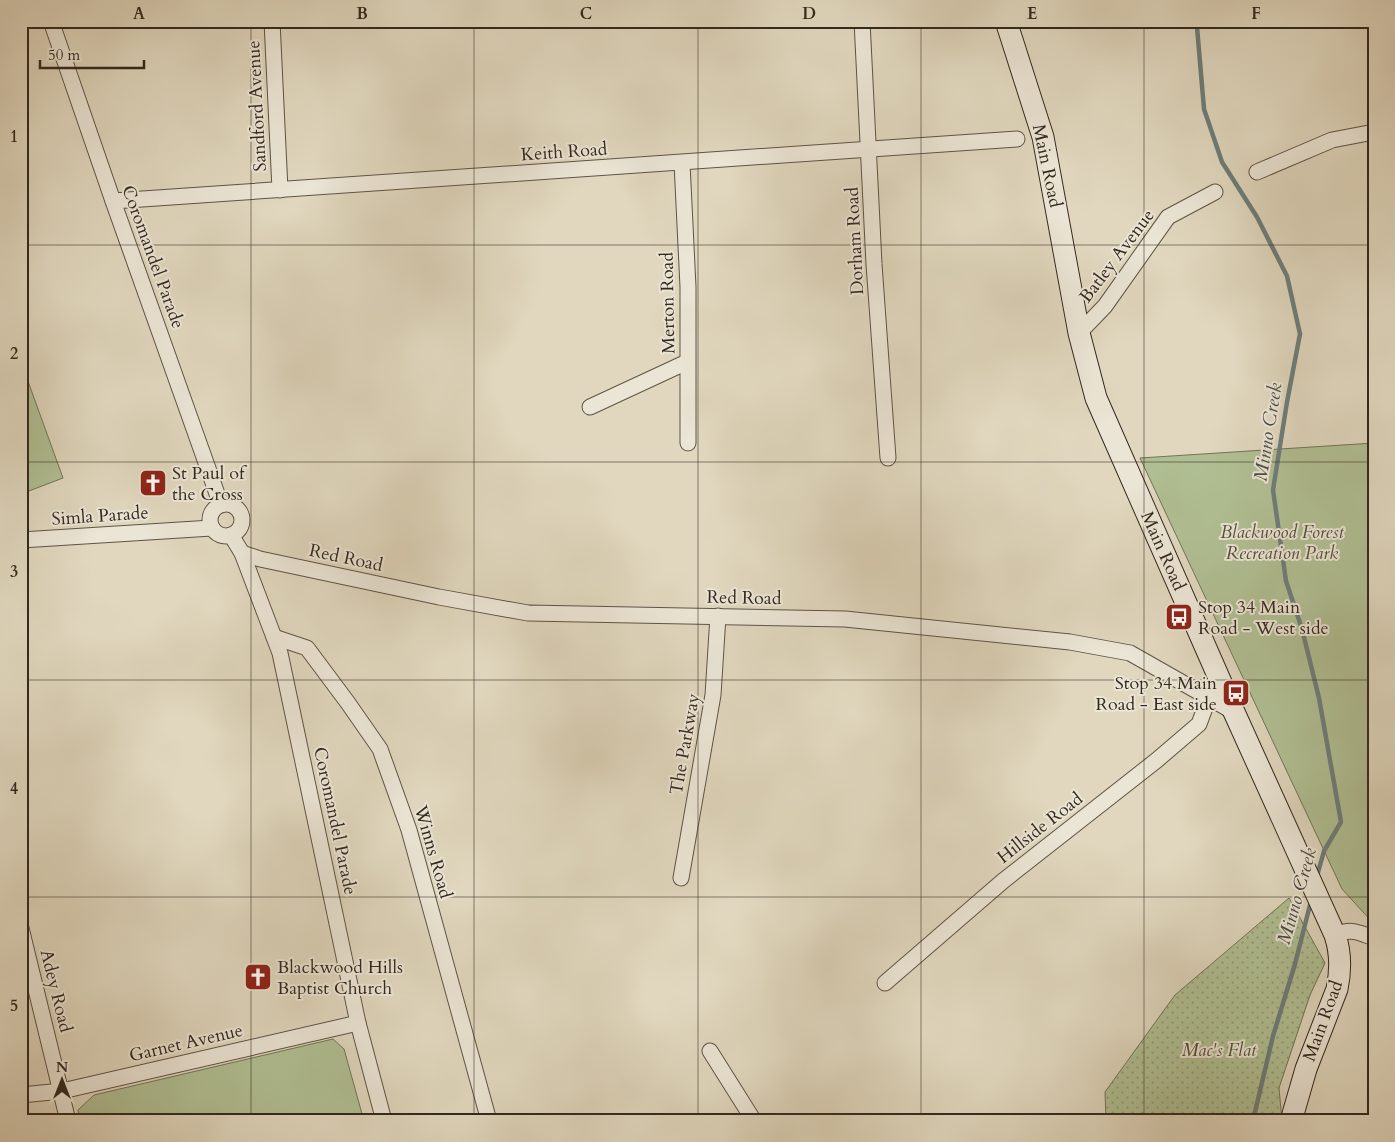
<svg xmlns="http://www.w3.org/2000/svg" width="1395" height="1142" viewBox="0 0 1395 1142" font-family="Cardo,serif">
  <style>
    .grass { fill: #b0bf93; stroke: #727458 }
    .park { fill: url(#park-dots); stroke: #727458 }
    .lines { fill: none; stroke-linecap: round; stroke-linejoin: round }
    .stream { stroke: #6e7e7b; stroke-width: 4.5 }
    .minor-casing { stroke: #5e5446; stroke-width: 17 }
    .secondary-casing { stroke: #33281e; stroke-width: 23 }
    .minor { stroke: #ebe5d5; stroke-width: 15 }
    .secondary { stroke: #ebe5d5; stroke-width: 21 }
    .grid { fill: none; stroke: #33281e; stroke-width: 1; stroke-opacity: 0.55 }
    .labels { text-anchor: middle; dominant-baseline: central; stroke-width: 4; stroke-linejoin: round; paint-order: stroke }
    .street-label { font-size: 18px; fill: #33281e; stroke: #ebe5d5 }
    .poi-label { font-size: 18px; fill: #33281e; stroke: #ebe5d5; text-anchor: start }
    .park-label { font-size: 18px; font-style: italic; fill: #524e3b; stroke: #ebe5d5 }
    .water-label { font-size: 19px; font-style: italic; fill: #4c4c45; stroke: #ebe5d5 }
    .neatline { fill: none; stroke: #33281e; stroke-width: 2 }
    .grid-label { font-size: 16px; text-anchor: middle; font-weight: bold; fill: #33281e }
  </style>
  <defs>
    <pattern id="park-dots" width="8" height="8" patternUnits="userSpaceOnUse" patternTransform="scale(1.25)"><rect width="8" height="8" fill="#b0bf93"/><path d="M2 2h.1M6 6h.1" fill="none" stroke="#909b77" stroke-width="1.8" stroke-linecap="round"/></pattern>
  </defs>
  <rect width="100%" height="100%" fill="#e0d7be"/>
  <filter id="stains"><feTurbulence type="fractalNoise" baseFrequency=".004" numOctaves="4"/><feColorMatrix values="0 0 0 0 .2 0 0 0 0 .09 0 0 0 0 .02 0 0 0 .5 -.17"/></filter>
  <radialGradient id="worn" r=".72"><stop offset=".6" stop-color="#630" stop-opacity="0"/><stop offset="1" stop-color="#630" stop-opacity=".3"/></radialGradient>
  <g class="grass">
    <polygon points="21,362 63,478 21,494"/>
    <polygon points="1374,443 1374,924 1342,889 1140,458"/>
    <polygon points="333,1039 344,1049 364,1121 80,1121 78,1110 94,1095"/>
  </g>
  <polygon class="park" points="1289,898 1325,963 1310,995 1279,1088 1282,1121 1106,1121 1105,1092 1175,995"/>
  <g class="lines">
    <g class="stream">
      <polyline points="1200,21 1197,27 1204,109 1222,162 1257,217 1287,276 1300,334 1287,402 1273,490 1286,581 1302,629 1319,698 1341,822 1324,851 1317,876"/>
      <polyline points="1255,1121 1255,1112 1273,1036 1295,964 1311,901"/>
    </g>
    <g class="minor-casing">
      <g id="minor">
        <polyline points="51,21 113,201 221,505"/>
        <polyline points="272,21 280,190"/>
        <polyline points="862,21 874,264 888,458"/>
        <polyline points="682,163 688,287 688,443"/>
        <polyline points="1257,172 1332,140 1374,132"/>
        <polyline points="113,201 1017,139"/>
        <polyline points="1079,333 1105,306 1168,217 1215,192"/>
        <polyline points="590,407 687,362"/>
        <circle cx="226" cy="520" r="16"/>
        <polyline points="231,535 242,553 280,653 358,1023 384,1121"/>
        <polyline points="21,540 212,528"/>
        <polyline points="242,553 260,559 439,597 528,613 845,619 1070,642 1130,653 1234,712"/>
        <polyline points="274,637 307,648 348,703 380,749 409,830 489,1121"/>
        <polyline points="681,878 713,695 718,616"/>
        <polyline points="21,928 68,1121"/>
        <path d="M1335,935C1352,928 1357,932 1374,938"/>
        <polyline points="885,983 1003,881 1157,760 1199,724 1209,697"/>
        <polyline points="710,1051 754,1121"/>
        <polyline points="21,1095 62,1091 358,1023"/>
      </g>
    </g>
    <g class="secondary-casing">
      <path id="secondary" d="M1006,21L1043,137L1079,333L1096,398L1234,712L1335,935C1341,953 1341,970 1337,989L1306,1069L1291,1121"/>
    </g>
    <use href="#minor" class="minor"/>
    <use href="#secondary" class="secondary"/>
  </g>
  <path class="grid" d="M251,21V1121M474,21V1121M698,21V1121M921,21V1121M1144,21V1121M21,245H1374M21,462H1374M21,680H1374M21,897H1374"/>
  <defs>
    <g id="church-square" transform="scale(1.4375)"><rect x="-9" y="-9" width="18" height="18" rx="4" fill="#8f2418" stroke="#ebe5d5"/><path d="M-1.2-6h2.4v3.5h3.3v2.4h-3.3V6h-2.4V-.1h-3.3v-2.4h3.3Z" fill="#fff"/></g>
    <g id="bus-square" transform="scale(1.4375)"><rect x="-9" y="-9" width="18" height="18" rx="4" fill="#8f2418" stroke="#ebe5d5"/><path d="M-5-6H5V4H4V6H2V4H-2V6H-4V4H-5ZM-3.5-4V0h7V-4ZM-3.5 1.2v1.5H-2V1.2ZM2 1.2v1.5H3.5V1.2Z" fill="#fff"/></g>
  </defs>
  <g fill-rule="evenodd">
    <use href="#church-square" x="153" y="483"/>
    <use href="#bus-square" x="1179" y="617"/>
    <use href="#bus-square" x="1236" y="693"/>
    <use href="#church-square" x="258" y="977"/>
  </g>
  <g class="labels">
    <g class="street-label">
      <text transform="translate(257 106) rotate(-93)">Sandford Avenue</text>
      <text transform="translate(564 152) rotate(-4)">Keith Road</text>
      <text transform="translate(1047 166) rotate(78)">Main Road</text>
      <text transform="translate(855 241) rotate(-93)">Dorham Road</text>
      <text transform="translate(1117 256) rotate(-53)">Batley Avenue</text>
      <text transform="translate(153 257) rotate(70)">Coromandel Parade</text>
      <text transform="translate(668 303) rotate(-91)">Merton Road</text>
      <text transform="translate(100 516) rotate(-4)">Simla Parade</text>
      <text transform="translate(1163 551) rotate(66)">Main Road</text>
      <text transform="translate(346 558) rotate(12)">Red Road</text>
      <text transform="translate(744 598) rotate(1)">Red Road</text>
      <text transform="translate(685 744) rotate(-80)">The Parkway</text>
      <text transform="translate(335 821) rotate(78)">Coromandel Parade</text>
      <text transform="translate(1040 828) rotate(-38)">Hillside Road</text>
      <text transform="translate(433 852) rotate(74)">Winns Road</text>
      <text transform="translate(56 991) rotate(76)">Adey Road</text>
      <text transform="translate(1323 1021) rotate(-70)">Main Road</text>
      <text transform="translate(186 1043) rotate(-13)">Garnet Avenue</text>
    </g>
    <g class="poi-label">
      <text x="172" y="473">St Paul of<tspan x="172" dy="21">the Cross</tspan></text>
      <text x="1198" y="607">Stop 34 Main<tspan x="1198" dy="21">Road - West side</tspan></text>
      <text x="1217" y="683" text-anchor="end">Stop 34 Main<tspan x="1217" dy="21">Road - East side</tspan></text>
      <text x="277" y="967">Blackwood Hills<tspan x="277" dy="21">Baptist Church</tspan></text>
    </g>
    <g class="park-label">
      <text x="1282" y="532">Blackwood Forest<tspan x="1282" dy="21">Recreation Park</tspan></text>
      <text x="1219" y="1050">Mac's Flat</text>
    </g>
    <g class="water-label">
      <text transform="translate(1268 432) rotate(-81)">Minno Creek</text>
      <text transform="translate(1297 896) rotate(-74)">Minno Creek</text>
    </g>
  </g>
  <rect width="1395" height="1142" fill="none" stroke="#e0d7be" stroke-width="55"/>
  <g transform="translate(62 1080)" stroke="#ebe5d5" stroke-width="4" paint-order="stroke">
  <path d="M0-4L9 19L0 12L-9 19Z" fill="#33281e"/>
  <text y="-8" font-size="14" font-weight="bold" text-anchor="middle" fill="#33281e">N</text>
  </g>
  <path d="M40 60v8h104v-8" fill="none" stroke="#33281e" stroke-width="2.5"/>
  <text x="48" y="60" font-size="15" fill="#33281e" stroke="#ebe5d5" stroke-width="4" paint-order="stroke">50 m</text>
  <rect x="28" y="28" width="1340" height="1086" class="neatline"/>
  <g class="grid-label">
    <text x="139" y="19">A</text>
    <text x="362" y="19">B</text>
    <text x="586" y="19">C</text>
    <text x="809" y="19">D</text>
    <text x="1032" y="19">E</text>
    <text x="1256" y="19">F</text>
    <text x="14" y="142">1</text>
    <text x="14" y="359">2</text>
    <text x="14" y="577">3</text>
    <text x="14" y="794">4</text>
    <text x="14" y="1011">5</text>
  </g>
  <rect width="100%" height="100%" filter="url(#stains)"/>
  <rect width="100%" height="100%" fill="url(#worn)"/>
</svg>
